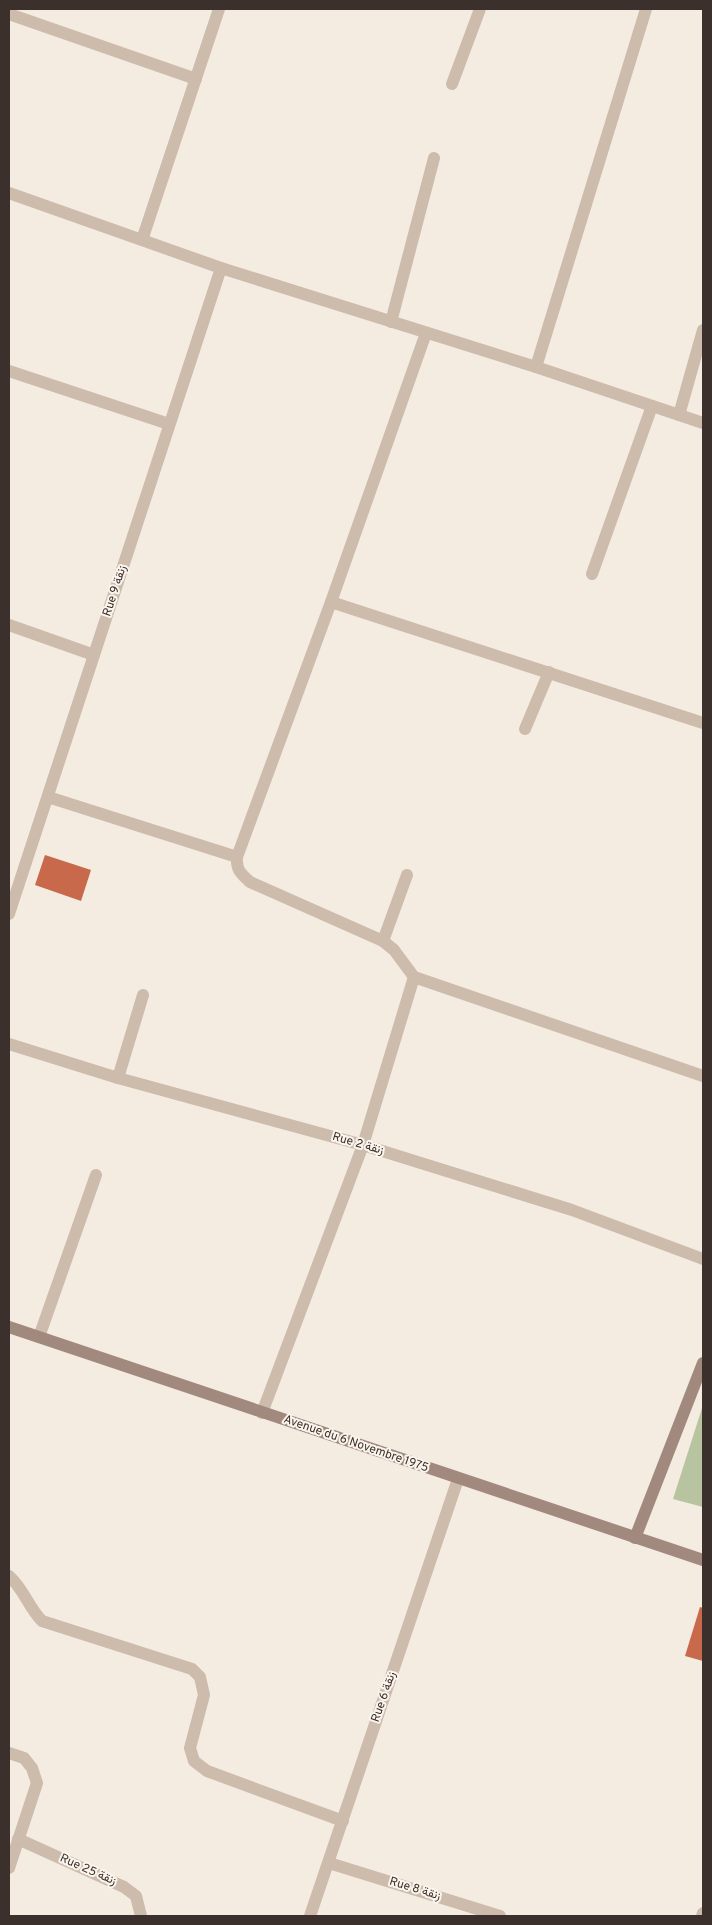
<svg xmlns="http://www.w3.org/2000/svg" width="712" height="1925" viewBox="0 0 712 1925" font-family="Overpass,Vazirmatn,sans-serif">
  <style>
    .green { fill: #b8c4a0 }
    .building { fill: #c8694b }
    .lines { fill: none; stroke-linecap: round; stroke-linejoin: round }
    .lane { stroke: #cdbbac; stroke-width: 12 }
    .street { stroke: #cdbbac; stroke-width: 12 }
    .secondary { stroke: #a18a7d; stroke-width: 12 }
    .labels { text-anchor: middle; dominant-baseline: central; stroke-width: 4; stroke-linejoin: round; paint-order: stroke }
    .street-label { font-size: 12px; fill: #3b302b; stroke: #fbf5ee }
  </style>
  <rect width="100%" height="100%" fill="#f4ebe1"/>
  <polygon class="green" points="703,1405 703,1507 673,1499"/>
  <g class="building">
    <polygon points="45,855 91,870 81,901 35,885"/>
    <polygon points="700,1607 703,1608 703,1661 685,1656"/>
  </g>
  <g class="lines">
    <polyline class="lane" points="592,574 652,406"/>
    <g class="street">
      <polyline points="9,14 196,79"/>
      <polyline points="452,84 480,9"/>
      <polyline points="9,193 221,268 536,367 703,423"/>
      <polyline points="142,240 219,9"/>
      <polyline points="391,322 434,158"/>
      <path d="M426,333L331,602L237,857C236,870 241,874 250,882L383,941L394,950L414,977L703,1076"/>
      <polyline points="536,367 646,9"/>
      <polyline points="9,371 169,424"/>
      <polyline points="679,415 703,330"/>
      <polyline points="331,602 703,723"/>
      <polyline points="9,625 94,655"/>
      <polyline points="525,729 549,672"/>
      <polyline points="48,797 237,857"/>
      <polyline points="9,914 221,268"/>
      <polyline points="383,941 407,875"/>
      <polyline points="9,1044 118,1078 363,1145 572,1210 703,1259"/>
      <polyline points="118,1078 143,995"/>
      <polyline points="39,1337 96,1175"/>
      <polyline points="262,1413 363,1145 414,977"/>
      <path d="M9,1576C24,1589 28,1607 42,1621L192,1669L200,1677L204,1695L190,1748L194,1761L207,1771L343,1821"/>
      <polyline points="9,1753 24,1758 32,1768 37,1783 9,1868"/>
      <polyline points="18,1839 124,1887 136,1896 141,1916"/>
      <polyline points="329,1863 500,1916"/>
      <polyline points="310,1916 458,1479"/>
      <polyline points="702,1916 703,1913"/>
    </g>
    <g class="secondary">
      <polyline points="9,1327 703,1560"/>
      <polyline points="635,1538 703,1363"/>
    </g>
  </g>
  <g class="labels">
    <g class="street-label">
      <text transform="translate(115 591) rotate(-72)">Rue 9 زنقة</text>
      <text transform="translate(358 1144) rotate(16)">Rue 2 زنقة</text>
      <text transform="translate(356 1444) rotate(19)">Avenue du 6 Novembre 1975</text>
      <text transform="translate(384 1697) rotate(-71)">Rue 6 زنقة</text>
      <text transform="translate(88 1870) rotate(24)">Rue 25 زنقة</text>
      <text transform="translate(415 1889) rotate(17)">Rue 8 زنقة</text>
    </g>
  </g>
  <rect width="712" height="1925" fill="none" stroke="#3b302b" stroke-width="20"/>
</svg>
